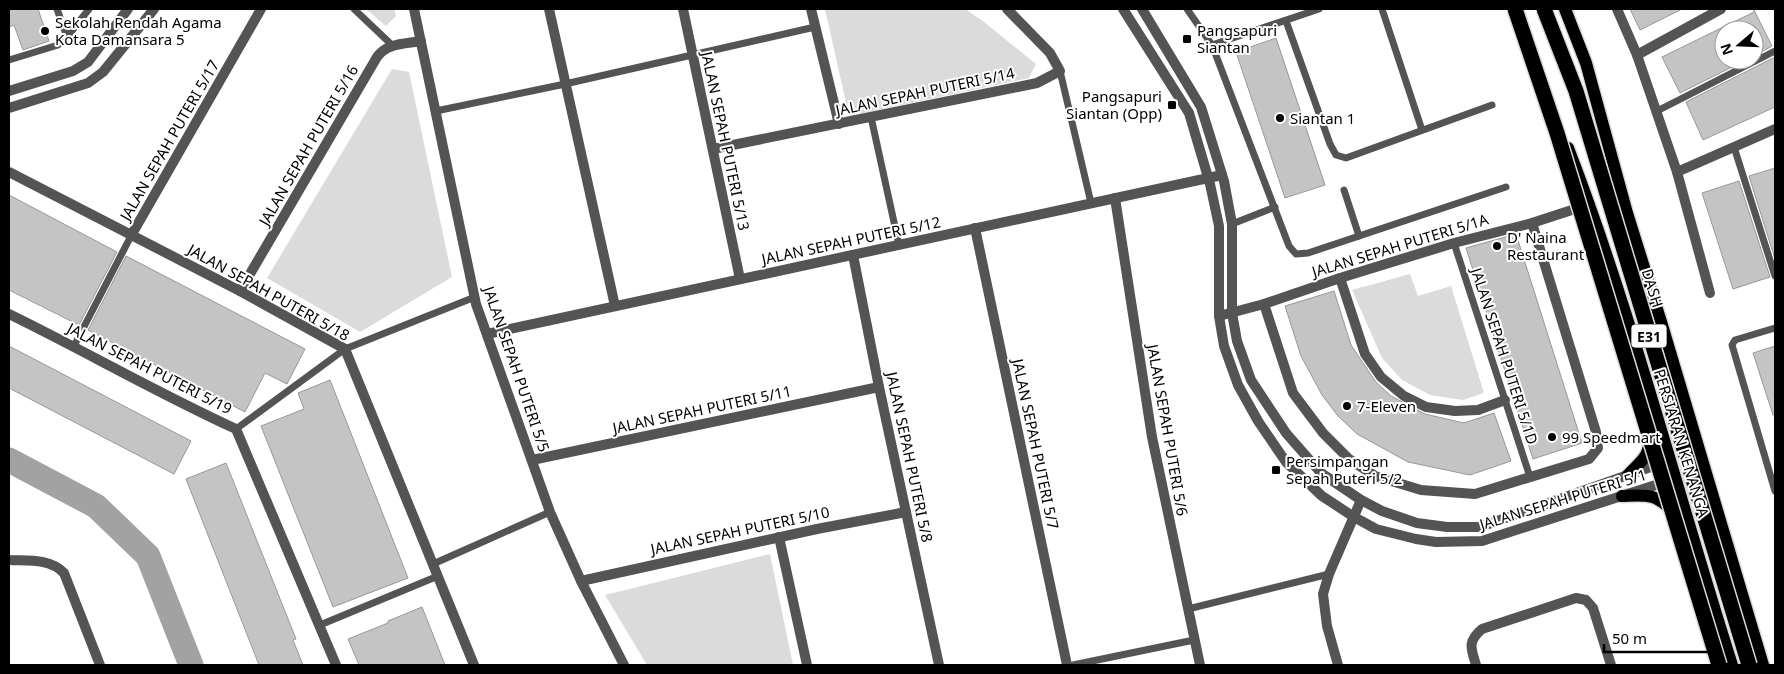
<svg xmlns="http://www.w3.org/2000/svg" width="1784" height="674" viewBox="0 0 1784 674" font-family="'Noto Sans',sans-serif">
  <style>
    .green { fill: #dbdbdb }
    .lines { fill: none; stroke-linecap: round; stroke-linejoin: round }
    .river { stroke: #a2a2a2; stroke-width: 25 }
    .building { fill: #c4c4c4; stroke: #989898 }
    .primary-casing { stroke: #dbdbdb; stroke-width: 15 }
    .service { stroke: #545454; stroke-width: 7 }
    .minor { stroke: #545454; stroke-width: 10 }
    .tertiary { stroke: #545454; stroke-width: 10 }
    .primary { stroke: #000; stroke-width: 12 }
    .motorway-bridge-casing { stroke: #dbdbdb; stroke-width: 18; stroke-linecap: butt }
    .motorway-bridge { stroke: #000; stroke-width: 15 }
    .poi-dot { fill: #000; stroke: #fff; stroke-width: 2 }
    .labels { text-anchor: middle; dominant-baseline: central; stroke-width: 4; stroke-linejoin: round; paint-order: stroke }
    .shield { fill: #fff; stroke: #4c4c4c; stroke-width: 1 }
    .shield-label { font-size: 14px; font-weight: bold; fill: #000 }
    .poi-label { font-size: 15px; fill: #000; stroke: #fff; text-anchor: start }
    .street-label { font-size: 15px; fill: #000; stroke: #fff }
  </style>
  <rect width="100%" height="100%" fill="#fff"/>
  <g class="green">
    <polygon points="366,9 394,9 396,16 386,26"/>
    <polygon points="825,9 965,9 983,21 1036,64 1029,78 849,116"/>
    <polygon points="392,69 409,72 452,277 360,332 267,278"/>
    <polygon points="1410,274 1418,296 1451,286 1484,393 1463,400 1430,395 1402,380 1382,358 1352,290"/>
    <polygon points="770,554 793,665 647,665 605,595"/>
  </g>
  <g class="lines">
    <polyline class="river" points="9,460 96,506 148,556 191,665"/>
  </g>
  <g class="building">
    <polygon points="9,9 38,9 49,41 23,50 14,25 9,27"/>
    <polygon points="1630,9 1682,9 1640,30"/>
    <polygon points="1754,10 1772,46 1754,56 1754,30 1724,30 1724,60 1746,60 1680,93 1662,57 1754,12"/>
    <polygon points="1276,38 1325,185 1285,198 1236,52"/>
    <polygon points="1775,57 1775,107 1703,140 1686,102"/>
    <polygon points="1775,168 1775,259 1749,176"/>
    <polygon points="1739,181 1770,277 1733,289 1702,193"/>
    <polygon points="9,195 117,252 79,325 9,290"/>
    <polygon points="1516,234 1582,443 1533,459 1466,248"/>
    <polygon points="126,256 305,349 287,384 265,373 245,412 88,330"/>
    <polygon points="1334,291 1351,345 1376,382 1391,396 1425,414 1464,423 1494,413 1511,461 1470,475 1408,462 1357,434 1338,416 1322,395 1301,356 1285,306"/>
    <polygon points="9,346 191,441 174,474 9,388"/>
    <polygon points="1775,346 1775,415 1773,415 1753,353"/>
    <polygon points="330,380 408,578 333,607 261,426 304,409 298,393"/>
    <polygon points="226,463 296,639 293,640 303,665 259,665 186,479"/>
    <polygon points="422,607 445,665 359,665 348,639 388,623 388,621"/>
  </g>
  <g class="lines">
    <g class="primary-casing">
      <g id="primary">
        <polyline points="1565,9 1586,63 1627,213 1662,325 1763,665"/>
        <path d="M1568,148C1633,317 1677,493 1732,665"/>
        <path d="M1628,475C1641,461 1649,458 1650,438"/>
        <path d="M1622,496C1648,495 1655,493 1674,512"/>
      </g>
    </g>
    <g class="service">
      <polyline points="57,9 67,37"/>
      <polyline points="354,9 393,46"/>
      <polyline points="1187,9 1212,45 1289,246 1296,254 1308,253 1506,187"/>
      <polyline points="1382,9 1422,130"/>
      <polyline points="1286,21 1330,144 1336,155 1346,158 1492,105"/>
      <polyline points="1212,45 1319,9"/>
      <polyline points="9,60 58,45 67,37 89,9"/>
      <polyline points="1060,71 1091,203"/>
      <polyline points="436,111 565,84 815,27"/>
      <polyline points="1657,111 1775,51"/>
      <polyline points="871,117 899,245"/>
      <polyline points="1734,147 1775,276"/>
      <polyline points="1344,190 1359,236"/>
      <polyline points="1232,224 1275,207"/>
      <polyline points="1454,243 1530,477"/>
      <polyline points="1775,328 1735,340 1732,345 1775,491"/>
      <polyline points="74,346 132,234"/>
      <polyline points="236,429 345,349 475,297"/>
      <polyline points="433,564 550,512"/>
      <polyline points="1188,609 1329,574"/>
      <polyline points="320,625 438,576"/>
      <polyline points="1073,665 1194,640"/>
    </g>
    <g class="minor">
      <polyline points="414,9 476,304 550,512 581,581 624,665"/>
      <polyline points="549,9 615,306"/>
      <polyline points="683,9 740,279"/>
      <polyline points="811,9 839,124"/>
      <polyline points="1617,9 1637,55 1677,172 1710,293"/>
      <polyline points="1637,55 1721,9"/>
      <polyline points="713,149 1037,83 1060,71 1050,53 1007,9"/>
      <polyline points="9,172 240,291 345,349 474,665"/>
      <polyline points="1677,172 1775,129"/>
      <polyline points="1115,198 1152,437 1200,665"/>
      <polyline points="975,228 1067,665"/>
      <polyline points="132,234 261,9"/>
      <polyline points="853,255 879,387 939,665"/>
      <polyline points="1340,278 1365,354 1381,377 1404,396 1426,407 1455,411 1478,410 1505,400"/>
      <path d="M240,291L377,57C387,43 404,44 421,41"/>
      <polyline points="1264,304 1293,393 1323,433 1349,459 1375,476 1421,490 1475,494 1589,459 1598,448 1596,432 1532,223"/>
      <path d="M9,314C85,351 159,394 236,429L336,665"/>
      <polyline points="1219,316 1264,304 1340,278 1454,243 1532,223 1584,206"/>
      <polyline points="487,334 1222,175"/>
      <polyline points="532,460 879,387"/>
      <polyline points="779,537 807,665"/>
      <path d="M9,560C27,561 50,558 64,573L100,665"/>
      <polyline points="581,581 817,529 906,512"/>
      <polyline points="1338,665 1327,626 1323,594 1329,574 1361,500"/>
      <path d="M1476,665C1471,648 1467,642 1482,629L1576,598L1586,600L1593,608L1611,665"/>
    </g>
    <g class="tertiary">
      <polyline points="1123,9 1189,113 1210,184 1219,226 1219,316 1224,346 1238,385 1258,421 1286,462 1322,496 1354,517 1376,529 1416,539 1436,542 1482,541 1668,481"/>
      <polyline points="1142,9 1201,107 1224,181 1232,224 1232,313 1237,341 1251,380 1286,433 1321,473 1361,500 1382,511 1417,523 1447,527 1480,527 1662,463"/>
      <polyline points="9,91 73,71 88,62 128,9"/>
      <polyline points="9,108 88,83 103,72 154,9"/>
    </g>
    <use href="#primary" class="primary"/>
    <g class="motorway-bridge-casing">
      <g id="motorway-bridge">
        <polyline points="1515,9 1557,133 1719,665"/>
        <polyline points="1544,9 1576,91 1749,665"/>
      </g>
    </g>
    <use href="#motorway-bridge" class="motorway-bridge"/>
  </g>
  <g class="poi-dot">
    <circle cx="45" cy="31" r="5"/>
    <rect x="1182" y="34" width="10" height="10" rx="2.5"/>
    <rect x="1167" y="100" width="10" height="10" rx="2.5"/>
    <circle cx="1280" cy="118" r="5"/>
    <circle cx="1497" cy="246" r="5"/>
    <circle cx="1347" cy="406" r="5"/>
    <circle cx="1552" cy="437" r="5"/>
    <rect x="1271" y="465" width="10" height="10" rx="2.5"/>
  </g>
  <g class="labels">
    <rect class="shield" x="1631.5" y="324.5" width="35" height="23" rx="4"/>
    <g class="shield-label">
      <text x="1649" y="336">E31</text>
    </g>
    <g class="poi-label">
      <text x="55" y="22">Sekolah Rendah Agama<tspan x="55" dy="17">Kota Damansara 5</tspan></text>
      <text x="1197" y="30">Pangsapuri<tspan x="1197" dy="17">Siantan</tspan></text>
      <text x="1162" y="96" text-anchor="end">Pangsapuri<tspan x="1162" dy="17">Siantan (Opp)</tspan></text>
      <text x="1290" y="118">Siantan 1</text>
      <text x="1507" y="237">D' Naina<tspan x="1507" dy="17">Restaurant</tspan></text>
      <text x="1357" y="406">7-Eleven</text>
      <text x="1562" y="437">99 Speedmart</text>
      <text x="1286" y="461">Persimpangan<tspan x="1286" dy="17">Sepah Puteri 5/2</tspan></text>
    </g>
    <g class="street-label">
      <text transform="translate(925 91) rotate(-12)">JALAN SEPAH PUTERI 5/14</text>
      <text transform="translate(169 140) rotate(-60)">JALAN SEPAH PUTERI 5/17</text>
      <text transform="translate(726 141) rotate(78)">JALAN SEPAH PUTERI 5/13</text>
      <text transform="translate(308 145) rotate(-60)">JALAN SEPAH PUTERI 5/16</text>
      <text transform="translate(851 240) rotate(-12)">JALAN SEPAH PUTERI 5/12</text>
      <text transform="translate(1400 245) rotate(-17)">JALAN SEPAH PUTERI 5/1A</text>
      <text transform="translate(1653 288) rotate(73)">DASH</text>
      <text transform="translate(269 292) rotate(29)">JALAN SEPAH PUTERI 5/18</text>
      <text transform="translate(1505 356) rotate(72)">JALAN SEPAH PUTERI 5/1D</text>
      <text transform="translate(150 368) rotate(27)">JALAN SEPAH PUTERI 5/19</text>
      <text transform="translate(517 369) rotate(71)">JALAN SEPAH PUTERI 5/5</text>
      <text transform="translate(702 409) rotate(-12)">JALAN SEPAH PUTERI 5/11</text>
      <text transform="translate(1168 430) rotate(80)">JALAN SEPAH PUTERI 5/6</text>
      <text transform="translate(1682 443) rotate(73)">PERSIARAN KENANGA</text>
      <text transform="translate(1036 444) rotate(78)">JALAN SEPAH PUTERI 5/7</text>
      <text transform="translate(910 457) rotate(78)">JALAN SEPAH PUTERI 5/8</text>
      <text transform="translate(1563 499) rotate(-17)">JALAN SEPAH PUTERI 5/1</text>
      <text transform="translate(740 530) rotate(-12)">JALAN SEPAH PUTERI 5/10</text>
    </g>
  </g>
  <rect width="1784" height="674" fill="none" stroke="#000000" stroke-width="20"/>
  <g transform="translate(1739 45) rotate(251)"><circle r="24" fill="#ffffff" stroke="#999999"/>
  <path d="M0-4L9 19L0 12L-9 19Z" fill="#000000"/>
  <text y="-8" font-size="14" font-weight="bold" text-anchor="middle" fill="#000000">N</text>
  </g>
  <path d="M1604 644v8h105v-8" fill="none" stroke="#000000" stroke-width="2.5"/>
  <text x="1612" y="644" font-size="15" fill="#000000" stroke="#ffffff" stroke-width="4" paint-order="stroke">50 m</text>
</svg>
